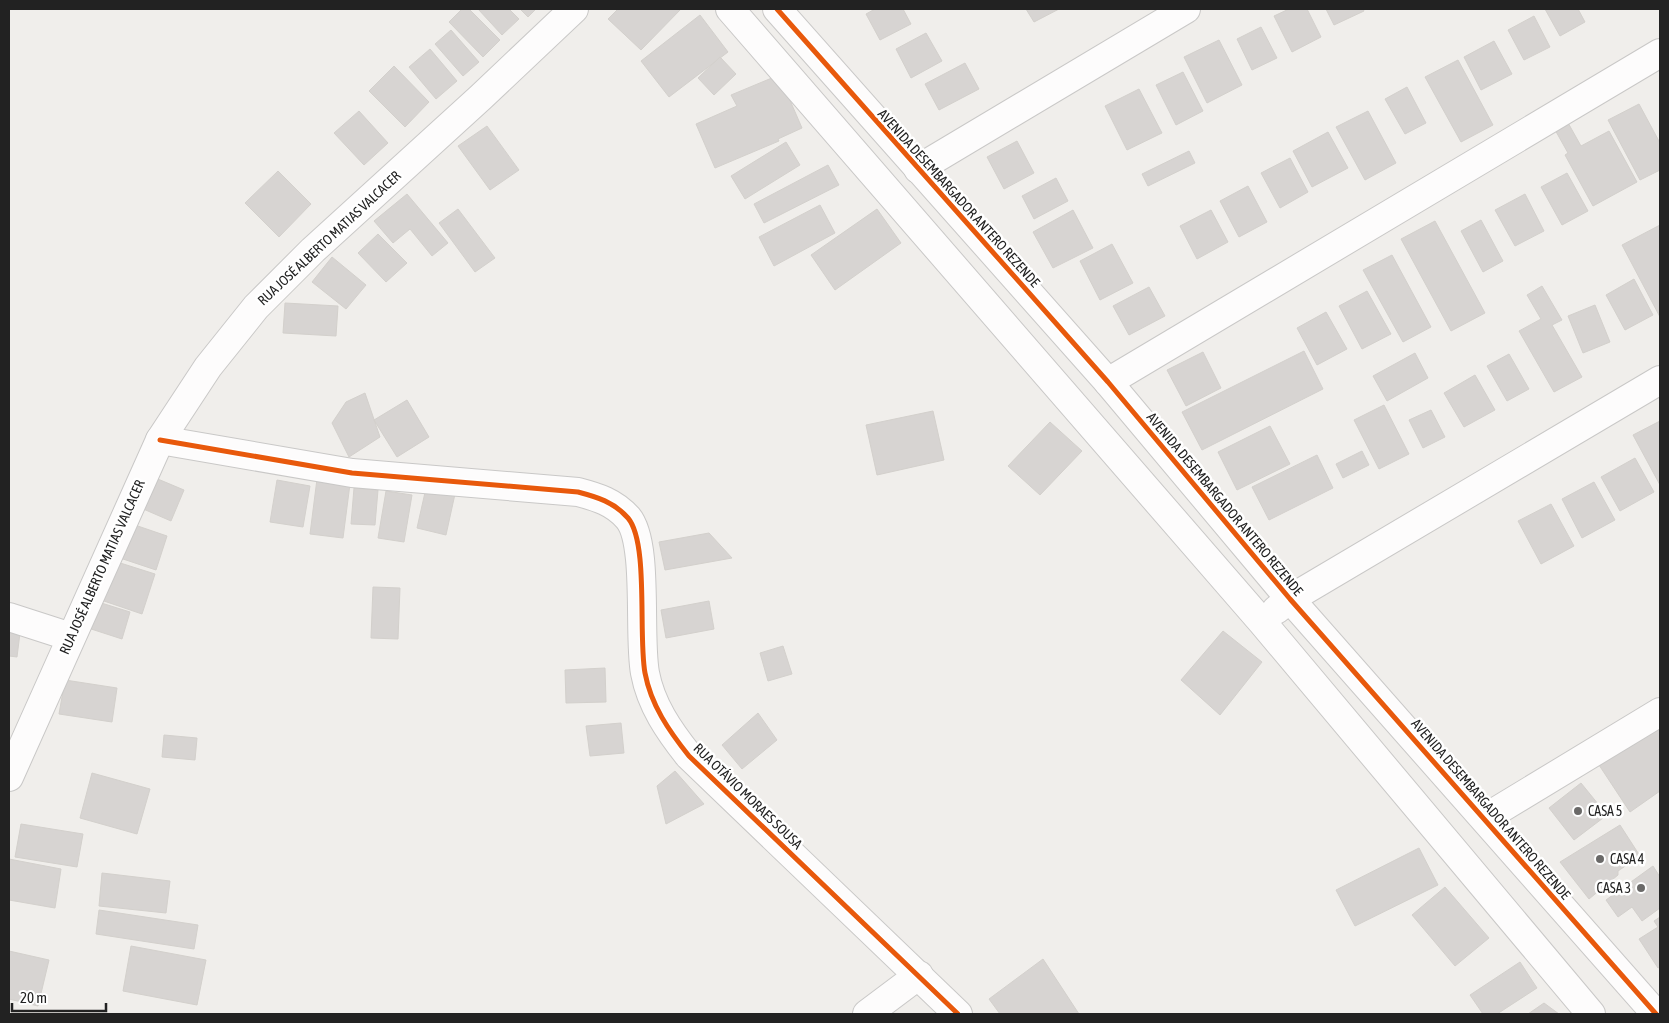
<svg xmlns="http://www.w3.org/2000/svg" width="1669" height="1023" viewBox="0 0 1669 1023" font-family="'Asap Condensed',sans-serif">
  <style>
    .building { fill: #d7d4d2; stroke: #d3d0cc }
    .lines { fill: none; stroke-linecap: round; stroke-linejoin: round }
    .street-casing { stroke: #c9c8c7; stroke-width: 30 }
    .street { stroke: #fdfcfc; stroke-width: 28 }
    .cycleway-casing { stroke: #fff; stroke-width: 8 }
    .cycleway { stroke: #e8590c; stroke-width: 5 }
    .poi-dot { fill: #6a6968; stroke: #fff; stroke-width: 2 }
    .labels { text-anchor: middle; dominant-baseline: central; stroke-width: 5; stroke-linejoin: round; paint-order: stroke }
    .street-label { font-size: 14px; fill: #222; stroke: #fff }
    .poi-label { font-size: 14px; fill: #222; stroke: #fff; text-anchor: start }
  </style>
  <rect width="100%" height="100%" fill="#f0eeeb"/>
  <g class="building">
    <polygon points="462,9 469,9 500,40 483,57 449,22"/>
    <polygon points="478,9 509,9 519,19 502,35"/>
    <polygon points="520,9 536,9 528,17"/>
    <polygon points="618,9 681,9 641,50 608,19"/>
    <polygon points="875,9 903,9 911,24 880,40 866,14"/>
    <polygon points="1026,9 1059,9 1034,22"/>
    <polygon points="1289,9 1307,9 1321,37 1292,52 1274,16"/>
    <polygon points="1326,9 1363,9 1364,11 1334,25"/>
    <polygon points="1545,9 1578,9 1585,22 1560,36"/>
    <polygon points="700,15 728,52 669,97 641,61"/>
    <polygon points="1534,16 1550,47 1524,60 1508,30"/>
    <polygon points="1261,27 1277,58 1252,70 1237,39"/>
    <polygon points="451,30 479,62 463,76 435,44"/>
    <polygon points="926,33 942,61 911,78 896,49"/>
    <polygon points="1219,40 1242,85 1207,103 1184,57"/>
    <polygon points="1494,41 1512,74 1481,90 1464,57"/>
    <polygon points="430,49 457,81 436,99 409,67"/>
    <polygon points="720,57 736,74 714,95 698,78"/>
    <polygon points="1458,60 1493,125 1461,142 1425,77"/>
    <polygon points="965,63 979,89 939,110 925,84"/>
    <polygon points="394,66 429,102 405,127 369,91"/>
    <polygon points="1183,72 1203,111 1176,125 1156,85"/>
    <polygon points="779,75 802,128 778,139 779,141 715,168 696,124 737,106 731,95"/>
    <polygon points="1407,87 1426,123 1405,134 1385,99"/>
    <polygon points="1139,89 1162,133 1127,150 1105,106"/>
    <polygon points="1639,104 1660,143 1660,170 1640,180 1608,120"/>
    <polygon points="359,111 388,143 364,165 334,133"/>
    <polygon points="1368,111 1396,163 1365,180 1336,127"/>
    <polygon points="1567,121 1581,146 1609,131 1637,182 1593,206 1565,155 1568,153 1554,128"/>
    <polygon points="487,126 519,170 490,190 458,146"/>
    <polygon points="1328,132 1348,168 1312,187 1293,151"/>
    <polygon points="1017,141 1034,173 1004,189 987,157"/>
    <polygon points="786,142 800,165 745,199 731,176"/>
    <polygon points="1189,151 1195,163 1148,186 1142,174"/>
    <polygon points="1290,158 1308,192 1280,208 1261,173"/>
    <polygon points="828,165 839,185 764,223 754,204"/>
    <polygon points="278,171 311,204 279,237 245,203"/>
    <polygon points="1567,173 1588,211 1562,225 1541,187"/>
    <polygon points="1056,178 1068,201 1034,219 1022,196"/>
    <polygon points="1248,186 1267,222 1239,237 1220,201"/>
    <polygon points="407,194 448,243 432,256 410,229 393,243 374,221"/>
    <polygon points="1525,194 1544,231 1515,246 1495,210"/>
    <polygon points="820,205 835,233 774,266 759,237"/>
    <polygon points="458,209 495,258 475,272 439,223"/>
    <polygon points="877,209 901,243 835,290 811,255"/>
    <polygon points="1073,210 1093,248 1053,268 1033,232"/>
    <polygon points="1211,210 1228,242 1197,259 1180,226"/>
    <polygon points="1481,220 1503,261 1483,272 1461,231"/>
    <polygon points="1435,221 1485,313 1451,331 1401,239"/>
    <polygon points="1660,225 1660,317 1622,245"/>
    <polygon points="378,234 407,263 386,282 358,253"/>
    <polygon points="1112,244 1133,283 1100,300 1080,261"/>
    <polygon points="1392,255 1431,327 1403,342 1363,270"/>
    <polygon points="332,257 366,285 346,309 312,282"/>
    <polygon points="1634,279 1653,315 1625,330 1606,295"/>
    <polygon points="1542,286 1562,320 1552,325 1582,377 1554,392 1519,331 1541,319 1527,295"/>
    <polygon points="1149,287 1165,316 1129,335 1113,306"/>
    <polygon points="1367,291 1391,334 1362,349 1339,306"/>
    <polygon points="285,303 338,306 336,336 283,333"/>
    <polygon points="1595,305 1610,342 1583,353 1568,316"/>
    <polygon points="1326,312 1347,349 1317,365 1297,328"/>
    <polygon points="1304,351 1323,389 1202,450 1182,412"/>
    <polygon points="1203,352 1221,388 1186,406 1167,370"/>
    <polygon points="1415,353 1428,378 1387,401 1373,376"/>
    <polygon points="1509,354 1529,389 1507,401 1487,366"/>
    <polygon points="1475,375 1495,410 1464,427 1444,393"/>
    <polygon points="365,393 380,437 349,457 332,423 346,402"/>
    <polygon points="407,400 429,437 397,457 374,420"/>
    <polygon points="1384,405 1409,454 1379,469 1354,420"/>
    <polygon points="1431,410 1445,437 1423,448 1409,420"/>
    <polygon points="933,411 944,460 877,475 866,425"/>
    <polygon points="1660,421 1660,485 1633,435"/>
    <polygon points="1050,422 1082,451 1040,495 1008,466"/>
    <polygon points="1270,426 1290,464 1237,490 1218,452"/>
    <polygon points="1362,451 1369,465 1343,478 1336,464"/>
    <polygon points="1317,455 1333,488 1269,520 1252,487"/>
    <polygon points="1635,458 1654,492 1620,511 1601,477"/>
    <polygon points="153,477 184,490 171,521 141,508"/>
    <polygon points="317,479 350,484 343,538 310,534"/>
    <polygon points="277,480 310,486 303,527 270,522"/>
    <polygon points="1594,482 1615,520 1582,538 1562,499"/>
    <polygon points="354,488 378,490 375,525 351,524"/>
    <polygon points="426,488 455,494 446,535 417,528"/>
    <polygon points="386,491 412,495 404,542 378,538"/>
    <polygon points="1551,504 1574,546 1541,564 1518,521"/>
    <polygon points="129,523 167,536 156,570 117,557"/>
    <polygon points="709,533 732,558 665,570 659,542"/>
    <polygon points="114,561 155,574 142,614 101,600"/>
    <polygon points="373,587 400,588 398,639 371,638"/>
    <polygon points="95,601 130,612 122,639 85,627"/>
    <polygon points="709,601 714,629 666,638 661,610"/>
    <polygon points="9,624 21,625 17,657 9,656"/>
    <polygon points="1223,631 1262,662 1220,715 1181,680"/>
    <polygon points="783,646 792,674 768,681 760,653"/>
    <polygon points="605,668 606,702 566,703 565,670"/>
    <polygon points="65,680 117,688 112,722 59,714"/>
    <polygon points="758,713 777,740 742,769 722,745"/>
    <polygon points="621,723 624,753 590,756 586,726"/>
    <polygon points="1660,726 1660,791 1630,812 1599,765"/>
    <polygon points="164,735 197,738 195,760 162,757"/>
    <polygon points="675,771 704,804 666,824 657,786"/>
    <polygon points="92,773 150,789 137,834 80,818"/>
    <polygon points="1581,783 1607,815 1574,840 1549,808"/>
    <polygon points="21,824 83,834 77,867 15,857"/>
    <polygon points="1620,825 1640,856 1618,871 1618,875 1589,899 1560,862"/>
    <polygon points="1419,848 1438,885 1355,926 1336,890"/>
    <polygon points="9,859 61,869 55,908 9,900"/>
    <polygon points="1653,866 1660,877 1660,908 1642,921 1632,907 1618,917 1606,900"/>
    <polygon points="102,873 170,881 166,913 99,906"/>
    <polygon points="1445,887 1489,938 1455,966 1412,915"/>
    <polygon points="99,910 198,925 194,949 96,934"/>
    <polygon points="1660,917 1660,967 1658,968 1639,939 1658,927 1654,921"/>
    <polygon points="131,946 206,960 197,1005 123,991"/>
    <polygon points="9,951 49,960 38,1006 9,999"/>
    <polygon points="1043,959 1079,1014 1000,1014 989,999"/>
    <polygon points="1520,962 1537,988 1497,1014 1483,1014 1470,995"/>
    <polygon points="1544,1003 1559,1014 1528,1014"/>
  </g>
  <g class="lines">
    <g class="street-casing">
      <g id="street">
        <polyline points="730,9 1262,622 1591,1014"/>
        <polyline points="777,9 1108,382 1290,599 1656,1014"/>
        <polyline points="918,169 1186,9"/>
        <polyline points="1108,382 1660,53"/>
        <path d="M160,440L352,473L578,492C597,497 614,502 628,518C649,543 638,636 645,673C651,705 669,731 689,756L958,1014"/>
        <polyline points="1276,610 1290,599 1660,380"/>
        <polyline points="9,617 71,637"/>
        <polyline points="9,777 160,440 208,367 256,307 313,250 481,97 574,9"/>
        <polyline points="1485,818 1660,712"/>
        <polyline points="867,1014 919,975"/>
      </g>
    </g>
    <use href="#street" class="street"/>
    <g class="cycleway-casing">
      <g id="cycleway">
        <polyline points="777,9 1108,382 1290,599 1656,1014"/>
        <path d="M160,440L352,473L578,492C597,497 614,502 628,518C649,543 638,636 645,673C651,705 669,731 689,756L958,1014"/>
      </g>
    </g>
    <use href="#cycleway" class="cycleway"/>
  </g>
  <g class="poi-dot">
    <circle cx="1578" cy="811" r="5"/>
    <circle cx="1600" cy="859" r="5"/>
    <circle cx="1641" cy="888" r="5"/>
  </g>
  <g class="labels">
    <g class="street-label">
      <text transform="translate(959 198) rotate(48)">AVENIDA DESEMBARGADOR ANTERO REZENDE</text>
      <text transform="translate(329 238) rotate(-43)">RUA JOSÉ ALBERTO MATIAS VALCACER</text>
      <text transform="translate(1225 504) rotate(50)">AVENIDA DESEMBARGADOR ANTERO REZENDE</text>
      <text transform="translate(102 567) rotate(-66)">RUA JOSÉ ALBERTO MATIAS VALCACER</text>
      <text transform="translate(748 796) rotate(44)">RUA OTÁVIO MORAES SOUSA</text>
      <text transform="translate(1491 809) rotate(49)">AVENIDA DESEMBARGADOR ANTERO REZENDE</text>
    </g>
    <g class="poi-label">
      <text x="1588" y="811">CASA 5</text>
      <text x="1610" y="859">CASA 4</text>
      <text x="1631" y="888" text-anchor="end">CASA 3</text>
    </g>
  </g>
  <rect width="1669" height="1023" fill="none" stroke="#222222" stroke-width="20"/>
  <path d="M12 1003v8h94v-8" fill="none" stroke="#222222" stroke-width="2.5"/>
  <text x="20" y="1003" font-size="15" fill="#222222" stroke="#ffffff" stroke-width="4" paint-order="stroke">20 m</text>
</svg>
